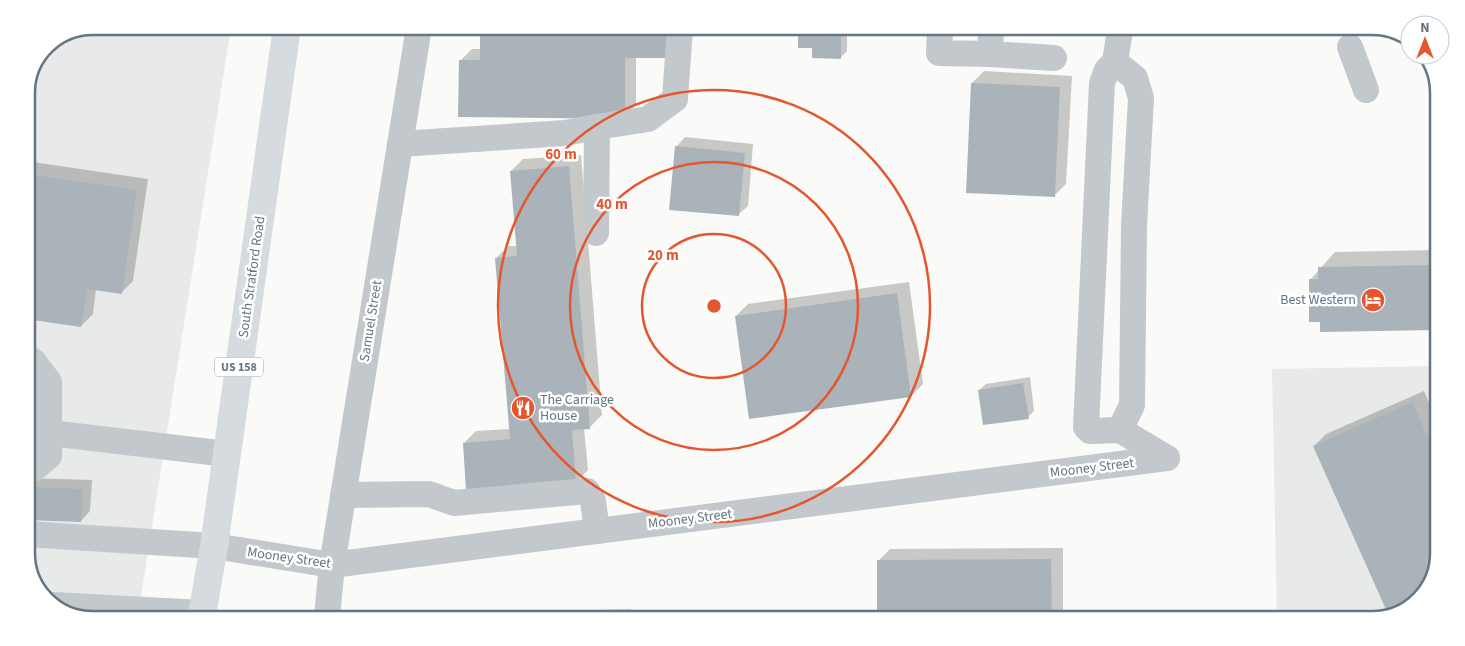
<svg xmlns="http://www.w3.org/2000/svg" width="1465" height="646" viewBox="0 0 1465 646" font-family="'Source Sans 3',sans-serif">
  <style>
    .built { fill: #e8e9e9 }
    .shadow { fill: #0003 }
    .building { fill: #aab3b9 }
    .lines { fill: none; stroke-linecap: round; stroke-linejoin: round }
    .minor { stroke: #c3c8cc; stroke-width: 26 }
    .major { stroke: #d6dbdf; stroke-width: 28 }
    .ring { fill: none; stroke: #e4572e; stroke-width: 2.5 }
    .labels { text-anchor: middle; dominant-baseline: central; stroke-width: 5; stroke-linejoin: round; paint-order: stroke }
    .shield { fill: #fff; stroke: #939fa8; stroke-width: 1 }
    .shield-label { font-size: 12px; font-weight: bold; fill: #657683 }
    .street-label { font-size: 14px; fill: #657683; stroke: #fff }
    .poi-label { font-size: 14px; fill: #657683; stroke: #fff; text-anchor: end }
    .rim { fill: none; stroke: #657683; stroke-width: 2.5 }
    .centre { fill: #e4572e; stroke: #fff; stroke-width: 2.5 }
    .ring-label { font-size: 15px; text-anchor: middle; font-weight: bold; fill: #e4572e; stroke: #fff; stroke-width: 5; stroke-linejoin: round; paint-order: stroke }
  </style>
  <rect width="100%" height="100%" fill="#fafaf8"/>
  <g class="built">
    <polygon points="93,26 231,27 138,615 67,615 40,594 26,558 26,89 46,45"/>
    <polygon points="1436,366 1434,579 1409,608 1373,620 1277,619 1272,369"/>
  </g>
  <g class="shadow">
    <polygon points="481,28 684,28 636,57 636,105 624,117 460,61 472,49 481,49"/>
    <polygon points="799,29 847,29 847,51 840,58 814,47 799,46"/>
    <polygon points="984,71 1072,76 1066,184 1054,196 972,83"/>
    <polygon points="26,111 32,112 26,149"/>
    <polygon points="685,137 753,144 748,206 738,215 676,147"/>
    <polygon points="581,155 602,415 590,427 584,428 588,470 576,482 464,443 476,431 510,429 496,258 508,246 517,246 511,171 523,159"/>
    <polygon points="26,161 148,179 133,281 121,293 96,289 93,314 81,326 26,318"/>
    <polygon points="1437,250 1436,329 1322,331 1322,320 1310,280 1335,252"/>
    <polygon points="909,282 923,384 911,396 750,418 736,316 748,304"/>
    <polygon points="1030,377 1034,411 1028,417 979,390 986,384"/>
    <polygon points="26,378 31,378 29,451 26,453"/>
    <polygon points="1424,391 1435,417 1434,579 1416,600 1389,612 1314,446 1326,434"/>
    <polygon points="26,478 92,480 90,511 81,521 26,519"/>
    <polygon points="1063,548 1063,613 1121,612 1121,619 878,618 878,561 890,549"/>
    <polygon points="631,609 631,617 386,616"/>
  </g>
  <g class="building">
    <polygon points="480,28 673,28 672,58 625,58 625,119 458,117 459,60 480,60"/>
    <polygon points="798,29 841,29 841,59 812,58 812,48 798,48"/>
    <polygon points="971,83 1060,87 1055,197 966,193"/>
    <polygon points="675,146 745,153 739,216 669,210"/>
    <polygon points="569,166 590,429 572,430 576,483 466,491 463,443 510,439 495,258 517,256 510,171"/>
    <polygon points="26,174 137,190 122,294 87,289 81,327 26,319"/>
    <polygon points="1437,265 1436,330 1320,332 1320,322 1309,322 1309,279 1318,279 1318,267"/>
    <polygon points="897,293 911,397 749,419 735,316"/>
    <polygon points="1023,383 1029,419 983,425 978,390"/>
    <polygon points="1412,402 1435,454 1434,579 1414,602 1388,614 1313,446"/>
    <polygon points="26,487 83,489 81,522 26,520"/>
    <polygon points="1051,559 1052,619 877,618 877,560"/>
  </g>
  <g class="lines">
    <g class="minor">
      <polyline points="940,29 939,53 990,54"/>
      <polyline points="991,30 990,54 1054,58"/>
      <polyline points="1120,30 1115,62 1107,70 1102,83 1086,427 1090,431 1120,430 1167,458"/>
      <polyline points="1350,47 1366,90"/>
      <polyline points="1115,62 1135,78 1141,98 1134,226 1132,405 1120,430"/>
      <polyline points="400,144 565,133 597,127 648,119 675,99 680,28"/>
      <polyline points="596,233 597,127"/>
      <polyline points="26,361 33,361 49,382 49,456 31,471 26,471"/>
      <polyline points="50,433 227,454"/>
      <polyline points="343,495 429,494 454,503 587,491 593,501 597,531"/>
      <polyline points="26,534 214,546 332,565 1167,458"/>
      <polyline points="54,605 202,613"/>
      <polyline points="327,616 332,565 419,27"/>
    </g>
    <polyline class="major" points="202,615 214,546 287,27"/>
  </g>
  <g class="ring">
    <circle cx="714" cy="306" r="72"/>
    <circle cx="714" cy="306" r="144"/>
    <circle cx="714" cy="306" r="216"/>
  </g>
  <defs>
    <g id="hotel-disc" transform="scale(1.25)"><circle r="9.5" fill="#e4572e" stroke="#fff"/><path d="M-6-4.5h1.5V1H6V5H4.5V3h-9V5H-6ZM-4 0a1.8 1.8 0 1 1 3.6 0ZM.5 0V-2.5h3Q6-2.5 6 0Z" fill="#fff"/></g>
    <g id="restaurant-disc" transform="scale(1.25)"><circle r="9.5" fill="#e4572e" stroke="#fff"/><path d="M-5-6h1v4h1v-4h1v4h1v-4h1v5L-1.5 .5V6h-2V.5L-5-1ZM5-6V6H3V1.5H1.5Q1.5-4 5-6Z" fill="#fff"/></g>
  </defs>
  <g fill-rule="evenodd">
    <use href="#hotel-disc" x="1373" y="300"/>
    <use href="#restaurant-disc" x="523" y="408"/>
  </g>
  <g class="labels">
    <rect class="shield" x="215" y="357.5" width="48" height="19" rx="4"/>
    <g class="shield-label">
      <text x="239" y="367">US 158</text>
    </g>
    <g class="street-label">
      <text transform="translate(252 277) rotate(-82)">South Stratford Road</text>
      <text transform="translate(371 321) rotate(-81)">Samuel Street</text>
      <text transform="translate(1092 468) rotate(-7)">Mooney Street</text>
      <text transform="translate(690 519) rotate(-7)">Mooney Street</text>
      <text transform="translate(289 558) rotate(8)">Mooney Street</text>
    </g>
    <g class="poi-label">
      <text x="1356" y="300">Best Western</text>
      <text x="540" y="400" text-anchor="start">The Carriage<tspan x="540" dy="16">House</tspan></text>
    </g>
  </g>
  <path d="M0 0H1465V646H0ZM93 35H1372A58 58 0 0 1 1430 93V553A58 58 0 0 1 1372 611H93A58 58 0 0 1 35 553V93A58 58 0 0 1 93 35Z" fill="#fff" fill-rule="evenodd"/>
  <path class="rim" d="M93 35H1372A58 58 0 0 1 1430 93V553A58 58 0 0 1 1372 611H93A58 58 0 0 1 35 553V93A58 58 0 0 1 93 35Z"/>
  <circle cx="714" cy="306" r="8" class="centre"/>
  <g class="ring-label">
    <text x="561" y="159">60 m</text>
    <text x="612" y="209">40 m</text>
    <text x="663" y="260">20 m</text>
  </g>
  <g transform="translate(1425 40)"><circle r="24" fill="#ffffff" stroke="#c1c8cd"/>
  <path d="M0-4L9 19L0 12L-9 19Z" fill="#e4572e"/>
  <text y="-8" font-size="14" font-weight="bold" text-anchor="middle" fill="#657683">N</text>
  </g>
</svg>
